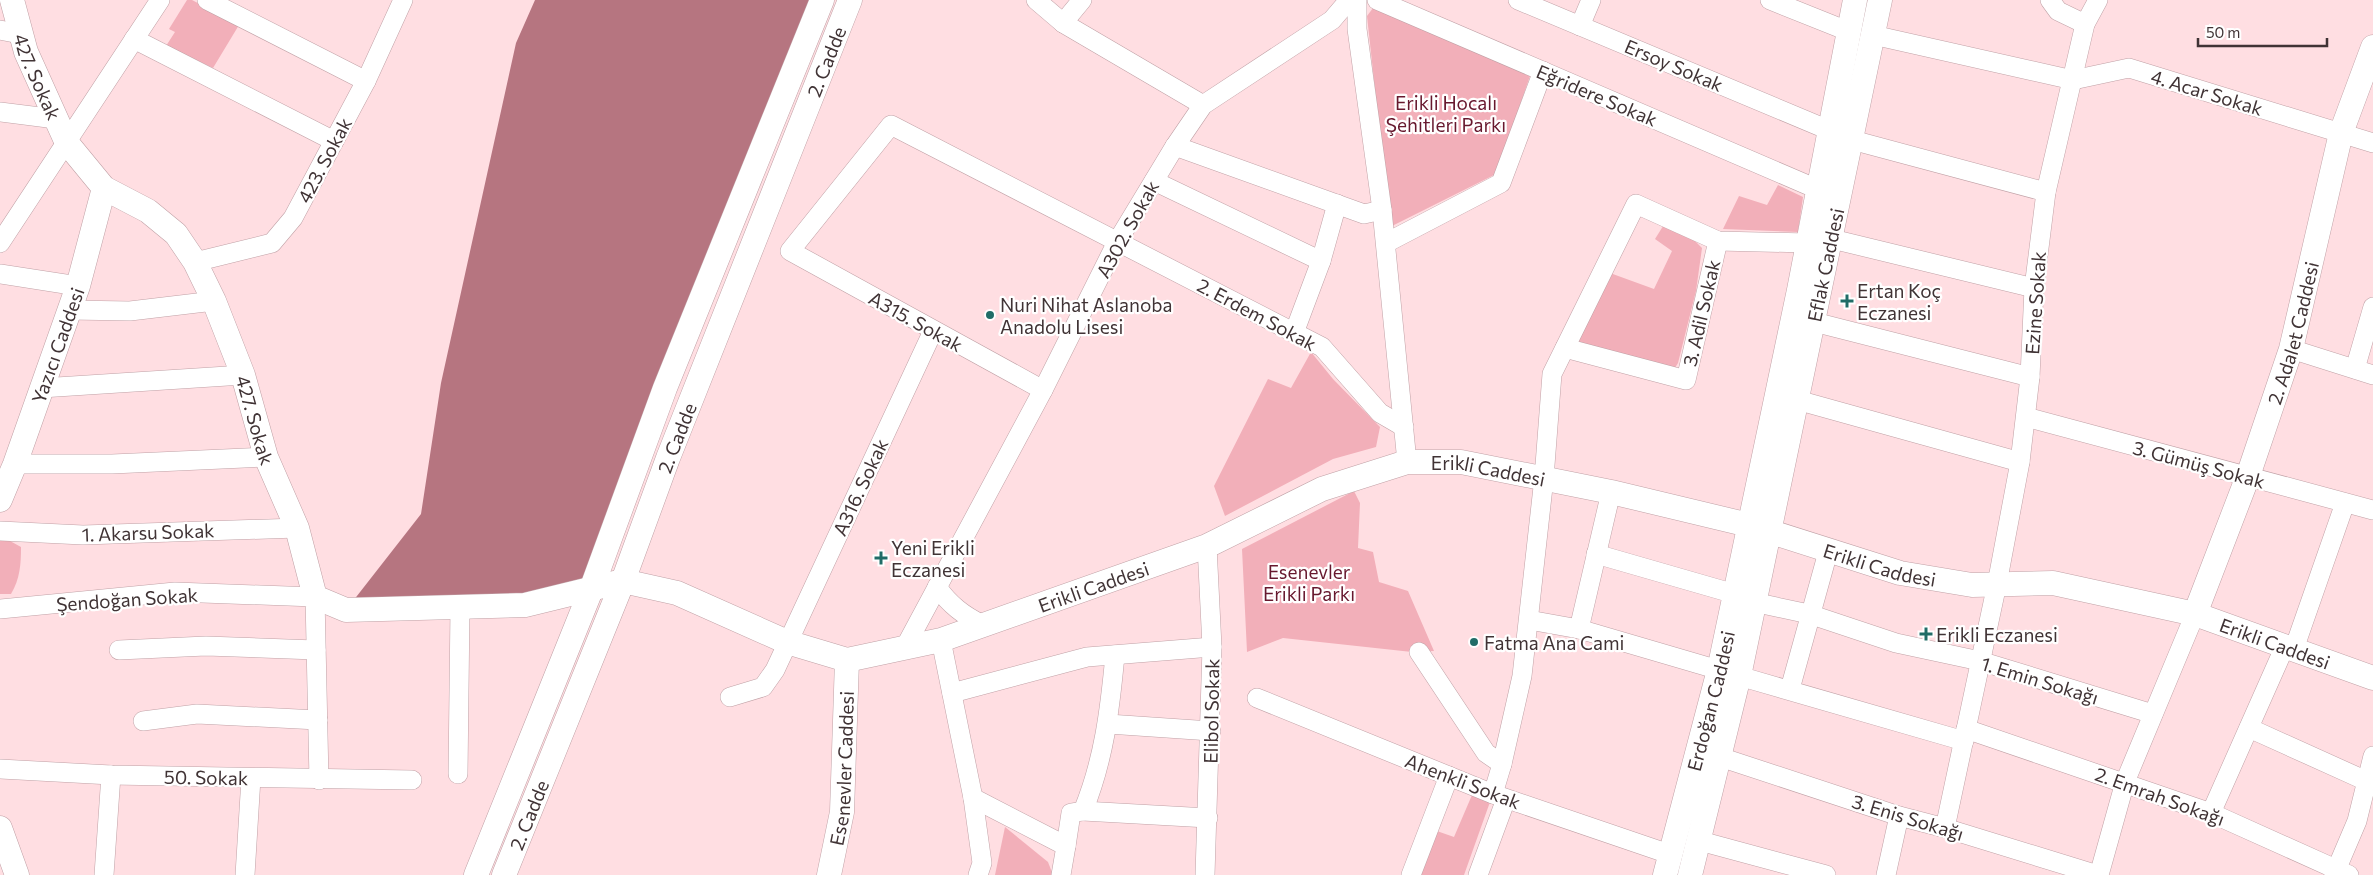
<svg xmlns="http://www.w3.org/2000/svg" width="2373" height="875" viewBox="0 0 2373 875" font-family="Commissioner,sans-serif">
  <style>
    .green { fill: #f2afb9 }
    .water { fill: #b67580 }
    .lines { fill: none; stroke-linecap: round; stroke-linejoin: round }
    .minor-casing { stroke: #c0a1a6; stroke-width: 20 }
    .major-casing { stroke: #c0a1a6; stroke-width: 25 }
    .minor { stroke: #fff; stroke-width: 19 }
    .major { stroke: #fff; stroke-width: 24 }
    .poi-dot { fill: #216c67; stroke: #fff; stroke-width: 2 }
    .labels { text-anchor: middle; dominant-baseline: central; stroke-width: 4.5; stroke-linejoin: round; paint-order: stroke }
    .street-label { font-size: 19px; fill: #403335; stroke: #fff }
    .park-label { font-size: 19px; fill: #67182e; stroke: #fff }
    .poi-label { font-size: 19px; fill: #403335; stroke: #fff; text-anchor: start }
  </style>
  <rect width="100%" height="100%" fill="#ffdee2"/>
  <g class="green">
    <polygon points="187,0 192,0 239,25 213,68 166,46 175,32 169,29"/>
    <polygon points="1373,8 1530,76 1496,174 1390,227 1367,16"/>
    <polygon points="1778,185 1803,197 1798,232 1723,229 1739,196 1767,205"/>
    <polygon points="1665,223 1694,240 1702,248 1696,291 1678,363 1673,371 1584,348 1576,337 1610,273 1654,289 1672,251 1655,239"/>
    <polygon points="1311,352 1333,379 1380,427 1376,447 1333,459 1225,516 1214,486 1268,379 1291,388"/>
    <polygon points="1354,491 1360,503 1358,548 1373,552 1379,582 1408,591 1434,651 1412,652 1283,638 1247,652 1242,549"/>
    <path d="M0,540L10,541L21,547C21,564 20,579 11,594H0Z"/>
    <polygon points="1472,795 1490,802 1464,875 1417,875 1434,830 1454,837"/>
    <polygon points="1005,827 1048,862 1053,875 995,875"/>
  </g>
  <polygon class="water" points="535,0 824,0 591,590 346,610 421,514 441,383 516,43"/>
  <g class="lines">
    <g class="minor-casing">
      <g id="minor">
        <polyline points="207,0 366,81"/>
        <polyline points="1036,0 1063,23 1203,105"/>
        <polyline points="1357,0 1357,29 1382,210 1407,462"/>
        <polyline points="1377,0 1817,189"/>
        <polyline points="1518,0 1831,131"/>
        <polyline points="1770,0 1850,32"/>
        <polyline points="2050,0 2058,11 2085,24"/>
        <polyline points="1063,23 1082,0"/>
        <polyline points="1580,26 1591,0"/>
        <polyline points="0,30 20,34"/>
        <polyline points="1873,35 2073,80 2129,68 2373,143"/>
        <polyline points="134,39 334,141"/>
        <polyline points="0,112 56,119"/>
        <polyline points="1852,140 2046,192"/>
        <polyline points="1175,146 1364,214 1382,210"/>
        <polyline points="1154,181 1321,261"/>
        <polyline points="1832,239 2034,288"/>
        <polyline points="0,243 160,0"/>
        <polyline points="1386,243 1501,183 1543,71"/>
        <polyline points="195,262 272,243 293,218 366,81 403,0"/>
        <polyline points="0,274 78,286"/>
        <polyline points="70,310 130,311 214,301"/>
        <polyline points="1814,322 2030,377"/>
        <polyline points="1294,333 1321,261 1337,204"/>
        <polyline points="1565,348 1686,380 1718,241"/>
        <polyline points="2291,349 2373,375"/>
        <polyline points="2355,369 2373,307"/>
        <polyline points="41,388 243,375"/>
        <polyline points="1043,390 790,251 891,125 1322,347 1380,413 1404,427"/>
        <polyline points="1797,400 2020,462"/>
        <polyline points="2026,417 2373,510"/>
        <polyline points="15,464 112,464 266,457"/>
        <polyline points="0,531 83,535 297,528"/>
        <polyline points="1596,554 1735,594"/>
        <path d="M937,587C950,605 963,615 983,625"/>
        <polyline points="1753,602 1809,614 1896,643 1980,661 2153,714"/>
        <polyline points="0,609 175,592 315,597 319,780"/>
        <polyline points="1529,620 1579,629 1719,670"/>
        <polyline points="1579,629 1611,492"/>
        <polyline points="941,640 973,798 982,863 978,875"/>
        <polyline points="904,649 1043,390 1117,242 1175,146 1203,105 1332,20 1349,0"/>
        <polyline points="2294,649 2345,503"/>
        <polyline points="119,650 206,646 316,650"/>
        <polyline points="1419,652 1486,753 1502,764"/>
        <polyline points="1739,676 1964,741"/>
        <polyline points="1790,689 1828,552"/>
        <polyline points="952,693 1087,657 1212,647"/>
        <polyline points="730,697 763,687 775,670 933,331"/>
        <polyline points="1257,698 1493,794 1672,855"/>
        <polyline points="143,721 197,714 318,720"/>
        <polyline points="1108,724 1211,731"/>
        <polyline points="2249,728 2373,784"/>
        <polyline points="1966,729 2211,813 2349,875"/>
        <polyline points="1720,757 1899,816 1945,828 2098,875"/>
        <polyline points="0,769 111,775 412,780"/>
        <polyline points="458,774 460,608"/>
        <polyline points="1493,794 1502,764 1522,676 1544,478 1552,374 1636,204 1718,241 1807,243"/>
        <polyline points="973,798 1066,846 1061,875"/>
        <polyline points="1083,811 1208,818"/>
        <polyline points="2211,813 2285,646"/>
        <polyline points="1945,828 1997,584 2020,462 2030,377 2034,288 2046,192 2085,24 2098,0"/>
        <polyline points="1700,841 1826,875"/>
        <path d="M1066,846L1071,813L1083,811C1104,760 1110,709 1115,655"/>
        <polyline points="104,875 111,775"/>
        <polyline points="245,875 251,778"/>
        <polyline points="1205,875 1212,647 1207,546"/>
        <polyline points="1411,875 1449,776"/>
        <polyline points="1478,875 1506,799"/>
        <polyline points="1886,875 1899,816"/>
        <polyline points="2099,875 2125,782 2195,614"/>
        <polyline points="2334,875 2357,821 2373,756"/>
      </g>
    </g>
    <g class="major-casing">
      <g id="major">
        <path id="s1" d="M12,0L26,52L67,143L104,188L148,211L176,234L195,262L214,301L243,375L266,457L297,528L315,597L346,610L525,605L623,581L677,593L787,642L847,660L941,640L1207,546L1322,489L1407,462H1461L1611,492L1749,525L1900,573L1972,585L2053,583L2195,614L2373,678"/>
        <path id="s2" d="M0,500L15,464L78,286L104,188"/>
        <path id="s3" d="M2195,614L2248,476L2291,349L2341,133L2373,47"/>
        <polyline points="0,828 17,875"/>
        <polyline points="476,875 591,590 665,388 822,0"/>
        <path id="s4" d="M504,875L623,581L668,458L850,0"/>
        <path id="s5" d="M829,875L842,812L847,660"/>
        <path id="s6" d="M1665,875L1719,670L1799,290L1855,0"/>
        <path id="s7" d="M1690,875L1739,676L1880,0"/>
      </g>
    </g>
    <use href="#minor" class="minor"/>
    <use href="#major" class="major"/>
  </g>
  <g class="poi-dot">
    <path d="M1844.5 293.5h5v5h5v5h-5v5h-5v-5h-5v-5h5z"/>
    <circle cx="990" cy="315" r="5"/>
    <path d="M878.5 550.5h5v5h5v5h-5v5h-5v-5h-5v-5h5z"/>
    <path d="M1923.5 626.5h5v5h5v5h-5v5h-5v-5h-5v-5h5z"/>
    <circle cx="1474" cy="642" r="5"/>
  </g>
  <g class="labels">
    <g class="street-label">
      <text stroke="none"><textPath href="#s4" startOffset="875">2. Cadde</textPath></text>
      <text transform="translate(1674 65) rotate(23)">Ersoy Sokak</text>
      <text stroke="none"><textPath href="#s1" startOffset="81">427. Sokak</textPath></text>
      <text transform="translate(2207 92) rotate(17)">4. Acar Sokak</text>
      <text transform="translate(1597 95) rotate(23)">Eğridere Sokak</text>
      <text transform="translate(324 160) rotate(-62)">423. Sokak</text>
      <text transform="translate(1127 229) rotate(-61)">A302. Sokak</text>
      <text stroke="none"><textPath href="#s7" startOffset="625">Eflak Caddesi</textPath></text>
      <text transform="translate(2035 303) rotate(-86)">Ezine Sokak</text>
      <text transform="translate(1701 313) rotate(-77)">3. Adil Sokak</text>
      <text transform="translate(1257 314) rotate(28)">2. Erdem Sokak</text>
      <text transform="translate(916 321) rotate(29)">A315. Sokak</text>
      <text stroke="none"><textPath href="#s3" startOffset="298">2. Adalet Caddesi</textPath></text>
      <text stroke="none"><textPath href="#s2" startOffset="165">Yazıcı Caddesi</textPath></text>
      <text stroke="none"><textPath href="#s1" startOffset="501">427. Sokak</textPath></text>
      <text stroke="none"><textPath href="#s4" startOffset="470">2. Cadde</textPath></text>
      <text transform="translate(2199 464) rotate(15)">3. Gümüş Sokak</text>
      <text stroke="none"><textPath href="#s1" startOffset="1918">Erikli Caddesi</textPath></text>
      <text transform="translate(860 487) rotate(-65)">A316. Sokak</text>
      <text transform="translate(148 532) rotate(-2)">1. Akarsu Sokak</text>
      <text stroke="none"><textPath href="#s1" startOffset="2322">Erikli Caddesi</textPath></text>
      <text stroke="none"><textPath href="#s1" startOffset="1498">Erikli Caddesi</textPath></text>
      <text transform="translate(127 599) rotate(-4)">Şendoğan Sokak</text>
      <text stroke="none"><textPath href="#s1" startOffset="2728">Erikli Caddesi</textPath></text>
      <text transform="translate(2040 680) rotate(17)">1. Emin Sokağı</text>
      <text stroke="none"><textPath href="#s6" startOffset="180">Erdoğan Caddesi</textPath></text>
      <text transform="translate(1211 711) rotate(-89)">Elibol Sokak</text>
      <text stroke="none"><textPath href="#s5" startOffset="108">Esenevler Caddesi</textPath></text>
      <text transform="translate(206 777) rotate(1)">50. Sokak</text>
      <text transform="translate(1463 781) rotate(21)">Ahenkli Sokak</text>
      <text transform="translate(2160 796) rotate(20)">2. Emrah Sokağı</text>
      <text stroke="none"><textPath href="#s4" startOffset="65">2. Cadde</textPath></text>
      <text transform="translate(1908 817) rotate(17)">3. Enis Sokağı</text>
    </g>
    <g class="park-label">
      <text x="1446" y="102">Erikli Hocalı<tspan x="1446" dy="22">Şehitleri Parkı</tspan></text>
      <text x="1309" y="571">Esenevler<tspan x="1309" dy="22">Erikli Parkı</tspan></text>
    </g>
    <g class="poi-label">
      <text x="1857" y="290">Ertan Koç<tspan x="1857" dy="22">Eczanesi</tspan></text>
      <text x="1000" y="304">Nuri Nihat Aslanoba<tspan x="1000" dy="22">Anadolu Lisesi</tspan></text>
      <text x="891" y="547">Yeni Erikli<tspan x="891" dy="22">Eczanesi</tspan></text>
      <text x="1936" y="634">Erikli Eczanesi</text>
      <text x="1484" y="642">Fatma Ana Cami</text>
    </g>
  </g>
  <path d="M2198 38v8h129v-8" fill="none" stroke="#403335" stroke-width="2.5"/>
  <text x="2206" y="38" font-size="15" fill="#403335" stroke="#ffffff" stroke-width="4" paint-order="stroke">50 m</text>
</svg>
